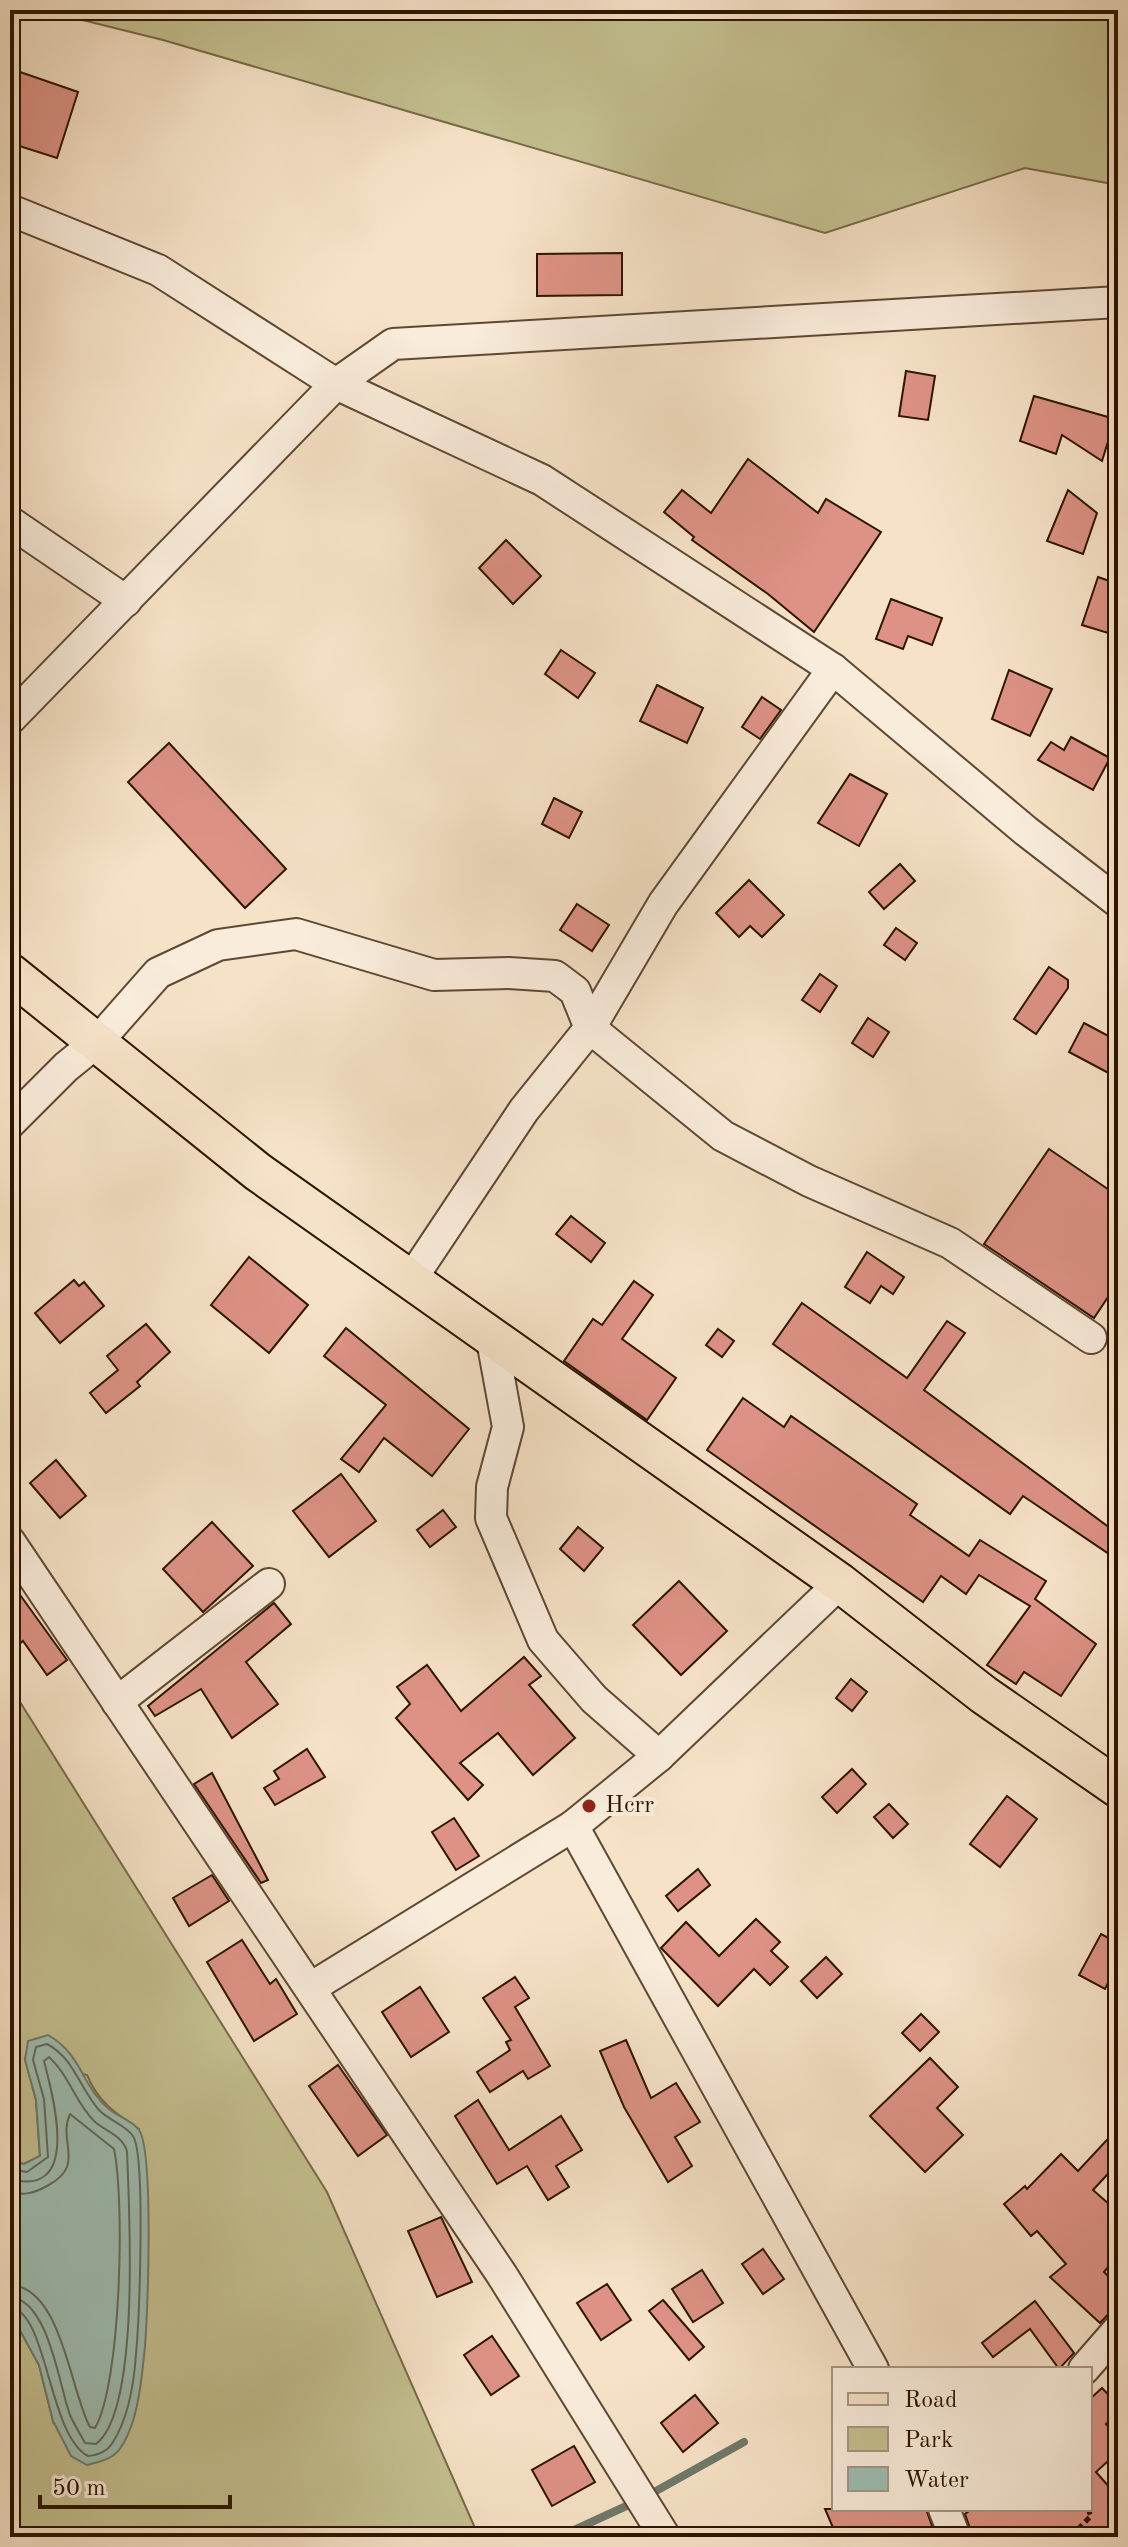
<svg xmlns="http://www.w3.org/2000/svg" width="1128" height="2547" viewBox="0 0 1128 2547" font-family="'Old Standard TT',serif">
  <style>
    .green { fill: #c4c090; stroke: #786a48; stroke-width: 2 }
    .water { fill: #9dbeb3; stroke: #707a6b; stroke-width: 2 }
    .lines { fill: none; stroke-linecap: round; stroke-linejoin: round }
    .shore { stroke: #656a5a; stroke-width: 2 }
    .stream { stroke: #707a6b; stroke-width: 8 }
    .building { fill: #dd9285; stroke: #2d1500; stroke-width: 2 }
    .minor-casing { stroke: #5f4832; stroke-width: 34 }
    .major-casing { stroke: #2d1500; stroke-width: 42 }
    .path { stroke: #2d1500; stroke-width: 5; stroke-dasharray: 6 4; stroke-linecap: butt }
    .minor { stroke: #f9ecdb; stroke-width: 30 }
    .major { stroke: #f6e2c7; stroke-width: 38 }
    .poi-dot { fill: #8f2418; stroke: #f9ecdb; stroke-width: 3 }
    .labels { text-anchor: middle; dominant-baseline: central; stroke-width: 8; stroke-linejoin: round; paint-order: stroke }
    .poi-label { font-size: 24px; fill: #2d1500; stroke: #f9ecdb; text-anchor: start }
  </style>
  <rect width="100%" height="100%" fill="#f6e2c7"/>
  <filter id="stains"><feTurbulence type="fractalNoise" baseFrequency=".0025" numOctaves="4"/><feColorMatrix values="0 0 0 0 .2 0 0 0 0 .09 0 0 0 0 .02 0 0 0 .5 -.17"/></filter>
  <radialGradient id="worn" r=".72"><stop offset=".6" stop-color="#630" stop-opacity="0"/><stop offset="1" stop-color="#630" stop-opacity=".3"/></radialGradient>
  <g class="green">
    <polygon points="42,10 1118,10 1118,185 1025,168 825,233 163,40"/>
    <path d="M10,1686L327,2192L479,2537H10V2312L39,2365L53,2421L139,2129C115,2113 98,2102 87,2075L25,2059L36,2100L40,2156L24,2164L10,2161Z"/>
  </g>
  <path class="water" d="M48,2035C82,2054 82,2087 109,2109C117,2116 133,2121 139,2130C154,2151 148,2323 144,2356C141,2385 137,2426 119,2450C111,2460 98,2462 87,2465L71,2456L53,2421L39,2365L10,2312V2161L24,2164L40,2156L36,2100L25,2060L28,2041Z"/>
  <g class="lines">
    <g class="shore">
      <path d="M10,2169L27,2172L48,2157L44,2099L33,2060L36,2047L47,2044C74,2058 80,2089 99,2110C108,2120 126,2125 133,2136C146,2156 139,2322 136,2354C134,2383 129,2417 113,2442C108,2451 98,2455 88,2456C48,2435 48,2312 10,2307"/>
      <path d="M10,2179C82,2199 53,2096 44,2061L49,2057C69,2075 75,2102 94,2121C106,2132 122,2135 127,2151C129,2208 141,2410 96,2444L85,2443C80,2434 74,2424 70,2415C59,2386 49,2300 10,2297"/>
      <path d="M10,2192C24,2196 34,2193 47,2186C87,2165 57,2142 70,2114L114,2149C125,2202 121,2383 95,2428L90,2427C70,2391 62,2287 10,2285"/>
    </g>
    <g class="stream">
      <polyline points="647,2496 744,2442"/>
      <polyline points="559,2537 635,2502"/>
    </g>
  </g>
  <g class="building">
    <polygon points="20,72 78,92 57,158 10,143 10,104"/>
    <polygon points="622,253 622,295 537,296 537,254"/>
    <polygon points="906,371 935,376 928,420 899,416"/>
    <polygon points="1034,396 1115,419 1102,461 1062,435 1056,454 1020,441"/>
    <polygon points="748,459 818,513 826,499 881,532 814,632 768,594 692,540 694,537 664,512 682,490 711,513"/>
    <polygon points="1068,490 1097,513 1083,554 1047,541"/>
    <polygon points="506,540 541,576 513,604 479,568"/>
    <polygon points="1098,577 1118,584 1118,636 1082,625"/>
    <polygon points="891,599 942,618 932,645 908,636 903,649 876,639"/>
    <polygon points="561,650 595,673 578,698 545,674"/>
    <polygon points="1009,670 1052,689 1030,736 992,719"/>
    <polygon points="657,685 703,708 687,743 640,721"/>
    <polygon points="762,697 781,710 760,739 742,727"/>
    <polygon points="1071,737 1110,758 1093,790 1038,760 1051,742 1064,750"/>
    <polygon points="169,743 286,869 245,908 128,782"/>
    <polygon points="850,774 887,794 859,846 818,823"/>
    <polygon points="554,798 582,812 569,838 542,824"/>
    <polygon points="900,864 915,881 884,909 869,892"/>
    <polygon points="749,880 784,915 762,937 750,926 739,937 716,913"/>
    <polygon points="577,904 609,925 592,951 560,930"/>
    <polygon points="896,928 917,943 905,960 884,945"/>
    <polygon points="1049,967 1068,980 1068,988 1036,1034 1014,1019"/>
    <polygon points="820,974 837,986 820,1012 802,1000"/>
    <polygon points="868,1018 889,1032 873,1057 852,1043"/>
    <polygon points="1084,1023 1118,1041 1118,1078 1069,1052"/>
    <polygon points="1049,1149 1118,1196 1118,1282 1094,1318 984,1244"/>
    <polygon points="571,1216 605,1243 591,1262 556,1234"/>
    <polygon points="867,1252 904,1277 893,1294 881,1286 870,1303 845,1287"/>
    <polygon points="249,1257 308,1305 269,1353 211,1305"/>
    <polygon points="74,1280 79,1286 84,1282 104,1306 60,1343 35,1313"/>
    <polygon points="634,1281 653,1295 622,1339 676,1378 647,1420 564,1361 593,1319 602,1325"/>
    <polygon points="802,1303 907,1378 947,1321 965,1333 924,1390 1118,1534 1118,1560 1023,1496 1010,1514 773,1344"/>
    <polygon points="146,1324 170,1352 137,1382 140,1386 106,1413 90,1393 118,1370 107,1356"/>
    <polygon points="346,1328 469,1429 432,1476 384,1438 359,1472 341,1459 386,1405 324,1356"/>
    <polygon points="718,1329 734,1341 722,1357 706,1345"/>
    <polygon points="743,1398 784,1427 791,1416 917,1504 910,1515 969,1556 980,1540 1046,1581 1035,1599 1096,1644 1061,1696 1024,1672 1016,1684 987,1665 1030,1606 979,1575 966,1594 941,1576 923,1602 707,1450"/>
    <polygon points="56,1460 86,1496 60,1518 30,1483"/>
    <polygon points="341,1474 376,1521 329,1557 293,1511"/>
    <polygon points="443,1510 456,1527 430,1547 417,1530"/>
    <polygon points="212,1522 253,1566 203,1612 163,1569"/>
    <polygon points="578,1527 603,1548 584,1571 560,1549"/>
    <polygon points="10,1581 67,1660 47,1675 23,1641 10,1652"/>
    <polygon points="679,1581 727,1631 681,1675 633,1625"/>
    <polygon points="274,1603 291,1624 246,1662 278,1704 232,1738 201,1689 155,1716 148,1706"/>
    <polygon points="524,1657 541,1676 529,1685 575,1738 533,1775 498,1733 460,1763 483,1785 468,1800 396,1718 410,1704 397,1687 427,1665 461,1711"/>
    <polygon points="851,1679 867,1692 852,1711 836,1698"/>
    <polygon points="307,1749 325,1777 275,1805 264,1788 279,1779 274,1771"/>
    <polygon points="852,1769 866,1784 837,1813 822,1797"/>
    <polygon points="212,1773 268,1880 261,1883 194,1784"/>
    <polygon points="1007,1796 1037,1819 1000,1867 970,1844"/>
    <polygon points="889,1804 908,1824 893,1838 874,1817"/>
    <polygon points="454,1818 479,1856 456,1870 432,1832"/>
    <polygon points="698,1869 710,1885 678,1911 666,1896"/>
    <polygon points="212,1875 229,1901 189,1926 173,1898"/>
    <polygon points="756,1919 780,1942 771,1951 788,1967 770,1985 754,1969 718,2006 661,1948 686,1922 719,1956"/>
    <polygon points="1101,1934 1118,1943 1118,1951 1109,1968 1114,1971 1105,1989 1079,1975"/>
    <polygon points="242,1940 270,1984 276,1979 297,2014 254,2041 207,1962"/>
    <polygon points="826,1957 842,1974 817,1998 801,1981"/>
    <polygon points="515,1977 529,1998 515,2007 550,2066 528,2079 523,2071 490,2092 477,2072 510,2050 506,2042 511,2040 483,1998"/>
    <polygon points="420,1987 449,2032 411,2057 382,2012"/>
    <polygon points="921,2014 939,2032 920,2051 902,2033"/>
    <polygon points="626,2040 651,2098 676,2083 700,2122 675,2137 692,2166 668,2182 624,2107 600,2051"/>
    <polygon points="930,2058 958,2087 937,2108 963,2135 925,2172 870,2116"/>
    <polygon points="338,2065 387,2135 358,2156 309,2086"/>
    <polygon points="478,2100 509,2150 561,2116 582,2150 556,2166 569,2187 548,2200 527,2166 497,2184 455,2116"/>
    <polygon points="1118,2128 1118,2163 1093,2190 1118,2212 1118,2255 1104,2272 1118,2286 1118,2304 1100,2323 1050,2277 1066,2264 1037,2231 1031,2236 1004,2204 1025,2186 1027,2189 1061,2154 1078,2171"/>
    <polygon points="441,2217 472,2282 437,2297 408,2231"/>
    <polygon points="763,2249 784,2279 763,2294 742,2264"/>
    <polygon points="702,2270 723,2303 693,2322 672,2289"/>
    <polygon points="607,2284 631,2320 601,2340 577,2303"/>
    <polygon points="663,2300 704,2347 689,2360 649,2311"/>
    <polygon points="1035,2301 1074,2353 1059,2369 1030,2329 993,2357 982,2343"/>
    <polygon points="492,2336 519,2376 491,2395 464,2355"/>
    <polygon points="1102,2388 1118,2405 1118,2413 1106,2424 1118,2437 1118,2452 1096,2472 1118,2497 1118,2537 973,2537 965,2514 972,2509 1090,2509 1090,2399"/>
    <polygon points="695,2395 718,2423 683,2452 661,2423"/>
    <polygon points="574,2446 595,2482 552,2506 532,2470"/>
    <polygon points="825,2509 926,2509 936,2537 837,2537"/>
  </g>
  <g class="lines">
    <g class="minor-casing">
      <g id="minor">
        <polyline points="10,210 158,270 336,384 542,480 833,669 1026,831 1118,902"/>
        <polyline points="10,522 126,601"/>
        <polyline points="10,719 336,384 393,344 1118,302"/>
        <polyline points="10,1123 66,1067 98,1041 158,973 218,945 296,934 434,975 509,973 555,976 575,991 590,1028 723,1136 809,1181 950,1243 1091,1338"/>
        <polyline points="412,1278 524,1110 590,1028 663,904 833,669"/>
        <polyline points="492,1340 508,1427 492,1487 491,1518 543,1640 594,1699 659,1756"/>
        <polyline points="10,1542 502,2275 665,2537"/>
        <polyline points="117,1702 269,1584"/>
        <polyline points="573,1826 873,2369"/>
        <polyline points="312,1987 573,1826 659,1756 840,1583"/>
        <polyline points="1084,2369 1118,2330"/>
        <polyline points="944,2509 955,2537"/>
      </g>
    </g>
    <g class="major-casing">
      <polyline id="major" points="10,973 258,1172 840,1583 984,1695 1118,1788"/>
    </g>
    <polyline class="path" points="1071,2536 1091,2516 1088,2509"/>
    <use href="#minor" class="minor"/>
    <use href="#major" class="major"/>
  </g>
  <circle class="poi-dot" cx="589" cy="1806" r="8"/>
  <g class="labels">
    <g class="poi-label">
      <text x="605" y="1806">Hcrr</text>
    </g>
  </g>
  <rect width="1128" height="2547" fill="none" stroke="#f6e2c7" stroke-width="40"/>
  <rect x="12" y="12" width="1104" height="2523" fill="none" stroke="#2d1500" stroke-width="4"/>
  <rect x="20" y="20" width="1088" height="2507" fill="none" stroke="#2d1500" stroke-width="2"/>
  <rect x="832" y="2367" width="260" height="144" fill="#f9ecdb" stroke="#a79683" stroke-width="2"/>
  <rect x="848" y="2393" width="40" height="12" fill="#f6e2c7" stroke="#a79683" stroke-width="2"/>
  <text x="904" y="2407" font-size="24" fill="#2d1500">Road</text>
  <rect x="848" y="2427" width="40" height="24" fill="#c4c090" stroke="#a79683" stroke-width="2"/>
  <text x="904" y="2447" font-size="24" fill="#2d1500">Park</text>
  <rect x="848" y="2467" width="40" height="24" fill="#9dbeb3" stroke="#a79683" stroke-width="2"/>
  <text x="904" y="2487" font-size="24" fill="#2d1500">Water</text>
  <path d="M40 2495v12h190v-12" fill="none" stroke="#2d1500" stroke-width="4"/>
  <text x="52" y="2495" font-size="24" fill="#2d1500" stroke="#f9ecdb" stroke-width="6" paint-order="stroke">50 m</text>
  <rect width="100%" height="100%" filter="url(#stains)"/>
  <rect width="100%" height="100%" fill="url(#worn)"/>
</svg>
